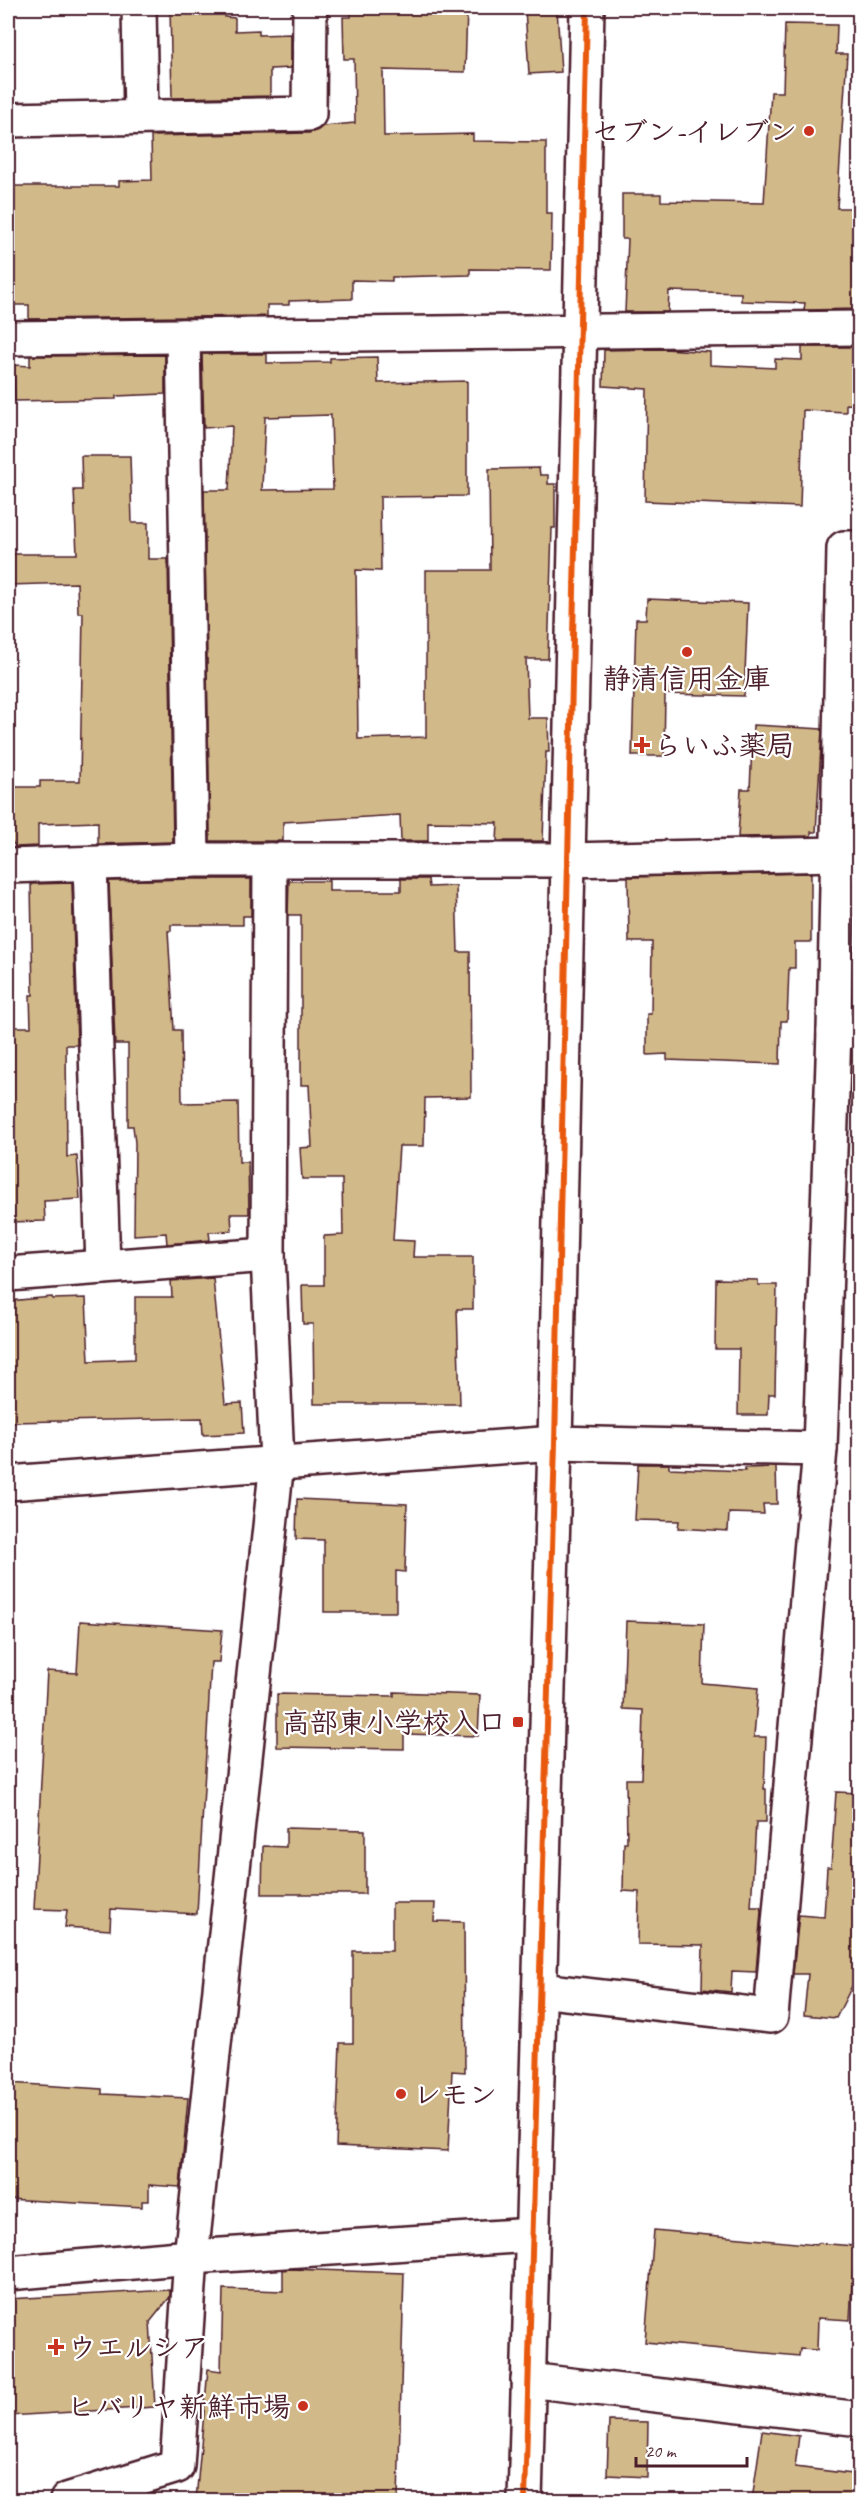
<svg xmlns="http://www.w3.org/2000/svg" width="867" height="2508" viewBox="0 0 867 2508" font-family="Caveat,'Klee One',sans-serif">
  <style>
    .building { fill: #d2b989; stroke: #4a1f2b; stroke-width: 1.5; fill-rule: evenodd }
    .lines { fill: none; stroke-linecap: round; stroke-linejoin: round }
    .minor-casing { stroke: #4a1f2b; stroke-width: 38 }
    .minor { stroke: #fff; stroke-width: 33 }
    .cycleway-casing { stroke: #fff; stroke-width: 10 }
    .cycleway { stroke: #e8590c; stroke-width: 6 }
    .poi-dot { fill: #c8321e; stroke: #fff; stroke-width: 2 }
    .labels { text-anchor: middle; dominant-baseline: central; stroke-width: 4.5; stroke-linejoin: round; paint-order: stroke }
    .poi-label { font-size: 28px; font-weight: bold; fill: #4a1f2b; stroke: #fff; text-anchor: end }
  </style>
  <rect width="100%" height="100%" fill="#fff"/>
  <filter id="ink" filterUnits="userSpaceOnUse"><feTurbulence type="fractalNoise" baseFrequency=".0167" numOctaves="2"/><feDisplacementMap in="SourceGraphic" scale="12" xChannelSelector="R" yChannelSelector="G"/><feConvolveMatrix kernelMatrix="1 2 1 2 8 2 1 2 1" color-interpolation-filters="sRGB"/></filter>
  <g filter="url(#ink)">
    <g class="building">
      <polygon points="170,8 225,8 225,17 235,18 235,31 259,30 259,35 291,34 291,68 270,69 270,96 172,98"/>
      <polygon points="351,8 467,8 465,72 383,70 384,136 473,134 473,141 546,142 546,213 552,213 551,270 470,269 470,275 392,277 392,281 352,280 352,299 289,301 289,305 267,305 267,316 29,319 29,305 12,305 11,297 8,297 8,186 119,186 119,181 152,180 151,136 309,133 318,130 323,126 355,123 354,59 344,59 343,17 351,17"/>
      <polygon points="525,8 557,8 561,72 529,74"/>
      <polygon points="785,24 837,25 836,54 847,54 837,208 860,208 858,272 860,272 860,309 804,310 805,303 741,301 741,293 669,291 668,312 625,312 628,239 622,239 622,194 661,194 661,201 764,203 771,92 783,92"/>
      <polygon points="802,347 860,347 860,405 846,404 846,412 803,410 800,507 645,501 647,389 603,386 604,350 665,349 710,352 710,365 775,368 775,359 802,360"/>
      <path d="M202,354H267V363L330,362V358L377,357L378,383L467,381V496L380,497L381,571L356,570L358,739L426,737V570H490L489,469L539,468L540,475H548V484H555V528H552L548,659H526L528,718H548L549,752H546L543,841H497L498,823L428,822V841H401L400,815L283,822V841H210L204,490H229L232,426L204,428ZM331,415L333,489L262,490L265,417Z"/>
      <polygon points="165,355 165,394 116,396 116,399 15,401 14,365 30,366 30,356"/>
      <polygon points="81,456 130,456 132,523 148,523 148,559 168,559 173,842 98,844 98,822 38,824 38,846 16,847 8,837 8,787 40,787 40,781 80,781 83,613 78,613 77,583 8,585 8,554 77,554 74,490 82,490"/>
      <polygon points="647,599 748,603 744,696 665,694 664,756 632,756 636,619 646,619"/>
      <polygon points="753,725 822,729 816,832 811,832 811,836 738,837 741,789 750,789"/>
      <polygon points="811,873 811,942 795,942 795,968 789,968 787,1021 781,1021 780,1064 667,1060 667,1054 647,1055 647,1014 651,1014 652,942 629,942 628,877"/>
      <polygon points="192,879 251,879 251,916 243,916 243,925 171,925 171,931 168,931 174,1030 181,1030 182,1103 238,1102 239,1162 248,1162 249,1214 231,1214 232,1231 209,1232 210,1240 167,1244 166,1233 134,1235 135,1143 133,1126 128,1126 128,1044 115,1044 109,881"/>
      <polygon points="401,879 428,879 429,887 456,886 458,952 470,952 471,1097 425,1098 424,1146 399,1146 393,1240 414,1241 413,1257 473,1257 473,1309 457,1309 460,1404 314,1404 313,1324 303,1324 302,1285 324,1285 324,1236 343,1235 342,1179 302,1179 300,1148 312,1147 309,1085 301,1085 301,915 288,915 289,881 329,881 329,891 401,891"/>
      <polygon points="72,883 77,1045 66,1045 67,1157 77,1156 80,1199 44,1201 45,1221 8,1222 8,1027 31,1027 30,995 33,995 31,884"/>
      <polygon points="213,1278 225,1404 242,1403 244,1433 203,1435 202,1418 12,1422 8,1301 52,1297 53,1299 86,1298 89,1361 135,1359 135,1297 172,1297 171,1281"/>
      <polygon points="716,1279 758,1280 758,1285 777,1285 775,1394 769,1394 768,1415 738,1415 739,1349 715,1349"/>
      <polygon points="638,1464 669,1464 669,1468 745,1471 745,1468 776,1467 777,1504 763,1504 764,1514 729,1513 728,1531 678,1528 679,1521 635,1520"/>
      <polygon points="297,1499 407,1504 405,1572 396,1571 396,1612 324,1612 324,1540 296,1539"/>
      <polygon points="80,1621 222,1630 219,1662 211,1662 197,1914 111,1909 110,1930 65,1927 67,1910 34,1909 47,1671 77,1673"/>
      <polygon points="626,1621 704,1624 702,1683 758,1688 754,1737 766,1737 764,1789 766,1789 766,1822 756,1822 751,1907 760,1907 761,1911 756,1972 732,1971 731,1992 702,1989 703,1945 638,1944 639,1892 623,1891 624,1843 627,1843 626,1779 641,1779 643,1710 623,1709"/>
      <polygon points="394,1692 480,1695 478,1736 404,1734 404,1749 277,1747 277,1694 394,1696"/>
      <polygon points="836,1792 860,1793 860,1910 854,1982 836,2018 804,2015 808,1974 793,1974 799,1915 824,1917 827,1867 831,1867"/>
      <polygon points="286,1828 365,1830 365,1894 262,1894 263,1846 286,1847"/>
      <polygon points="392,1903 435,1903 434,1921 464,1922 465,2072 452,2071 448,2151 336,2146 340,2043 353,2043 353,1951 392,1951"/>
      <polygon points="8,2083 102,2089 102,2094 188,2098 180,2187 149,2185 149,2201 142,2201 142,2207 8,2199"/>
      <polygon points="654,2230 817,2245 817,2243 854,2246 850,2320 818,2318 817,2350 800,2349 799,2356 645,2342"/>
      <polygon points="289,2269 404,2273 398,2500 196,2500 208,2369 221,2371 223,2289 283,2291 283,2270"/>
      <polygon points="170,2290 170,2297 150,2322 155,2407 8,2416 8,2299"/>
      <polygon points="609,2421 648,2422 647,2477 607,2475"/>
      <polygon points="762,2431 799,2436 795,2467 860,2475 860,2500 752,2500"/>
    </g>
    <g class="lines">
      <g class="minor-casing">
        <g id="minor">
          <polyline points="139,8 141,117"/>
          <polyline points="8,120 309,114 310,8"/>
          <polyline points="183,336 192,860"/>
          <polyline points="8,338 860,328"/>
          <polyline points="90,864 103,1267"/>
          <polyline points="8,866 192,860 567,860 838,854"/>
          <polyline points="834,1031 844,548 860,548"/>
          <polyline points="8,1274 268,1255"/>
          <polyline points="8,1483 555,1443 820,1449"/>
          <polyline points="540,1990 771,2016 820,1449 834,1031 860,1031"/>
          <polyline points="8,2273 191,2257 532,2235"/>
          <polyline points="528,2380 860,2419"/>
          <polyline points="67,2500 177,2466 191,2257 277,1462 268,1255 270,860"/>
          <polyline points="525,2500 555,1443 587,8"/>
        </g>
      </g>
      <use href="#minor" class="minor"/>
      <g class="cycleway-casing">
        <polyline id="cycleway" points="525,2500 555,1443 587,8"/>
      </g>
      <use href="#cycleway" class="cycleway"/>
    </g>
  </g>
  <g class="poi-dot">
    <circle cx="809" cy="131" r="6"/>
    <circle cx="687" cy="652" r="6"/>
    <path d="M639 736h6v6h6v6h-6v6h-6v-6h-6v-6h6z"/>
    <rect x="512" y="1716" width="12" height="12" rx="3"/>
    <circle cx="401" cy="2094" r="6"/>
    <path d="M53 2338h6v6h6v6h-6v6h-6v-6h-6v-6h6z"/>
    <circle cx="303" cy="2406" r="6"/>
  </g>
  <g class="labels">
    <g class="poi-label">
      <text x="797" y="131">セブン-イレブン</text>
      <text x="687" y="678" text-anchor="middle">静清信用金庫</text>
      <text x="654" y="745" text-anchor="start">らいふ薬局</text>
      <text x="506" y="1722">高部東小学校入口</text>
      <text x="413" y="2094" text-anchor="start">レモン</text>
      <text x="68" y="2347" text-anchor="start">ウエルシア</text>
      <text x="291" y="2406">ヒバリヤ新鮮市場</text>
    </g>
  </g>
  <rect width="867" height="2508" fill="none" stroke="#fff" stroke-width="30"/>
  <rect x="15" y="15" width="837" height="2478" fill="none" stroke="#4a1f2b" stroke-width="2" filter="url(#ink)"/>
  <path d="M636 2457v9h111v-9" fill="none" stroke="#4a1f2b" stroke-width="3"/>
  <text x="645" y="2457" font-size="18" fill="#4a1f2b" stroke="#ffffff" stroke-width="4.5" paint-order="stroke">20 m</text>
</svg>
